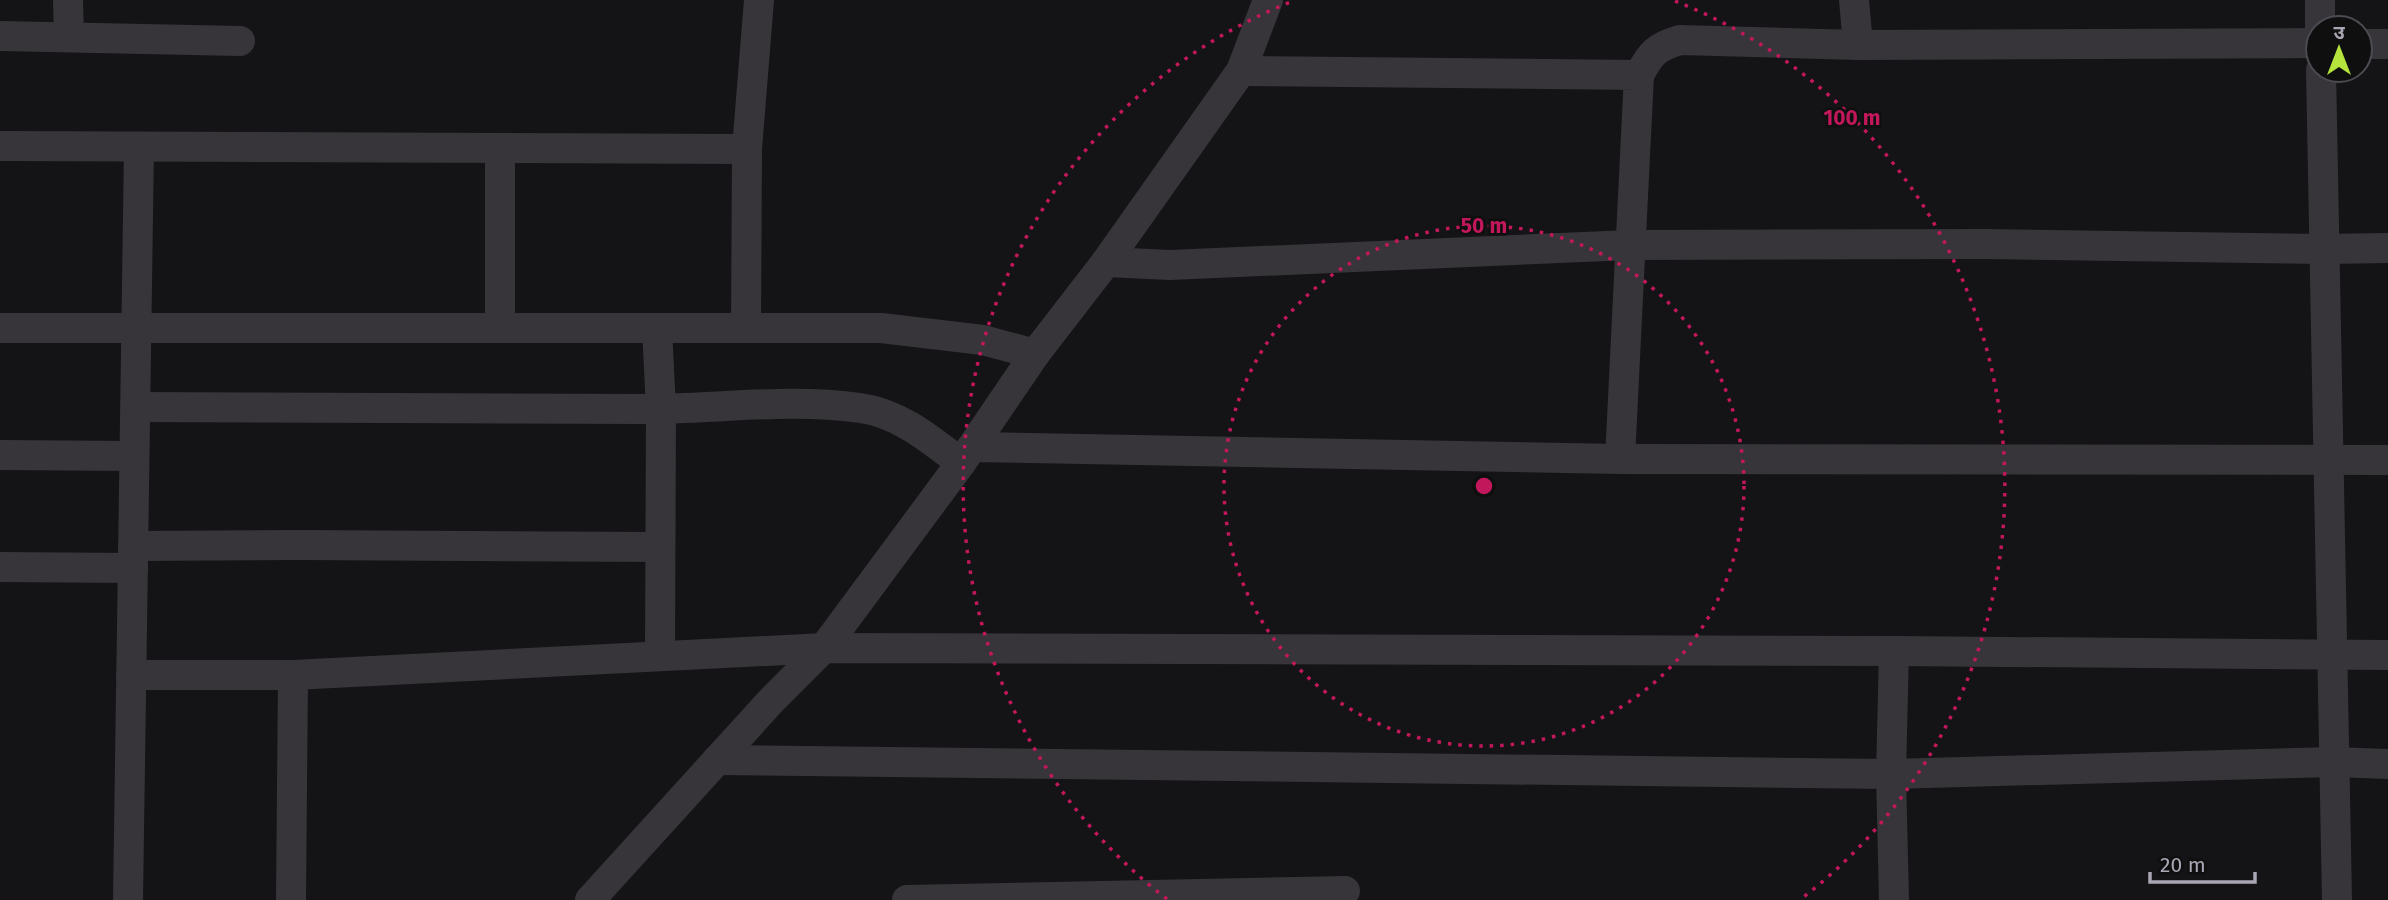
<svg xmlns="http://www.w3.org/2000/svg" width="2388" height="900" viewBox="0 0 2388 900" font-family="'Fira Sans','Noto Sans Devanagari',sans-serif">
  <style>
    .lines { fill: none; stroke-linecap: round; stroke-linejoin: round }
    .street { stroke: #37353a; stroke-width: 30 }
    .ring { fill: none; stroke: #c2185b; stroke-width: 3.5; stroke-dasharray: 3.5 7 }
    .centre { fill: #c2185b; stroke: #0f0f10; stroke-width: 3.5 }
    .ring-label { font-size: 21px; text-anchor: middle; font-weight: bold; fill: #c2185b; stroke: #0f0f10; stroke-width: 5; stroke-linejoin: round; paint-order: stroke }
  </style>
  <rect width="100%" height="100%" fill="#141315"/>
  <g class="lines">
    <g class="street">
      <polyline points="68,0 69,37"/>
      <polyline points="1854,0 1858,45"/>
      <polyline points="2320,0 2320,28"/>
      <polyline points="0,36 240,41"/>
      <polyline points="2360,44 2388,44"/>
      <polyline points="2321,70 2337,900"/>
      <polyline points="1241,71 1639,75 1620,459"/>
      <path d="M1639,75C1651,53 1656,47 1680,40L1858,45L2318,43"/>
      <polyline points="0,146 747,149"/>
      <polyline points="500,149 500,328"/>
      <polyline points="1106,262 1170,265 1630,245 1985,244 2325,249 2388,248"/>
      <polyline points="0,328 881,328 983,340 1035,354"/>
      <polyline points="657,328 661,409 660,656"/>
      <polyline points="746,328 747,149 759,0"/>
      <path d="M136,407C305,408 474,408 643,409C715,409 789,398 860,408C899,413 931,440 961,463"/>
      <polyline points="972,447 1620,459 2388,460"/>
      <polyline points="0,455 134,456"/>
      <polyline points="133,546 298,545 660,547"/>
      <polyline points="0,567 133,568"/>
      <polyline points="131,675 293,675 824,648 1894,651 2388,655"/>
      <polyline points="717,760 1891,774 2333,762 2388,764"/>
      <polyline points="128,900 139,147"/>
      <polyline points="291,900 293,675"/>
      <polyline points="590,900 770,702 824,648 961,463 1035,354 1106,262 1241,71 1268,0"/>
      <polyline points="907,900 1345,891"/>
      <polyline points="1894,900 1891,774 1894,651"/>
    </g>
  </g>
  <g class="ring">
    <circle cx="1484" cy="486" r="260"/>
    <path d="M1167 899A521 521 0 0 1 1293 1M1675 1A521 521 0 0 1 1801 899"/>
  </g>
  <circle cx="1484" cy="486" r="10" class="centre"/>
  <g class="ring-label">
    <text x="1852" y="125">100 m</text>
    <text x="1484" y="233">50 m</text>
  </g>
  <g transform="translate(2339 49)"><circle r="33" fill="#0f0f10" stroke="#4d4b52" stroke-width="2"/>
  <path d="M0-5L12 26L0 18L-12 26Z" fill="#b5e53c"/>
  <text y="-10" font-size="19" font-weight="bold" text-anchor="middle" fill="#aba6b4">उ</text>
  </g>
  <path d="M2150 872v10h105v-10" fill="none" stroke="#aba6b4" stroke-width="3.5"/>
  <text x="2160" y="872" font-size="21" fill="#aba6b4" stroke="#0f0f10" stroke-width="5" paint-order="stroke">20 m</text>
</svg>
